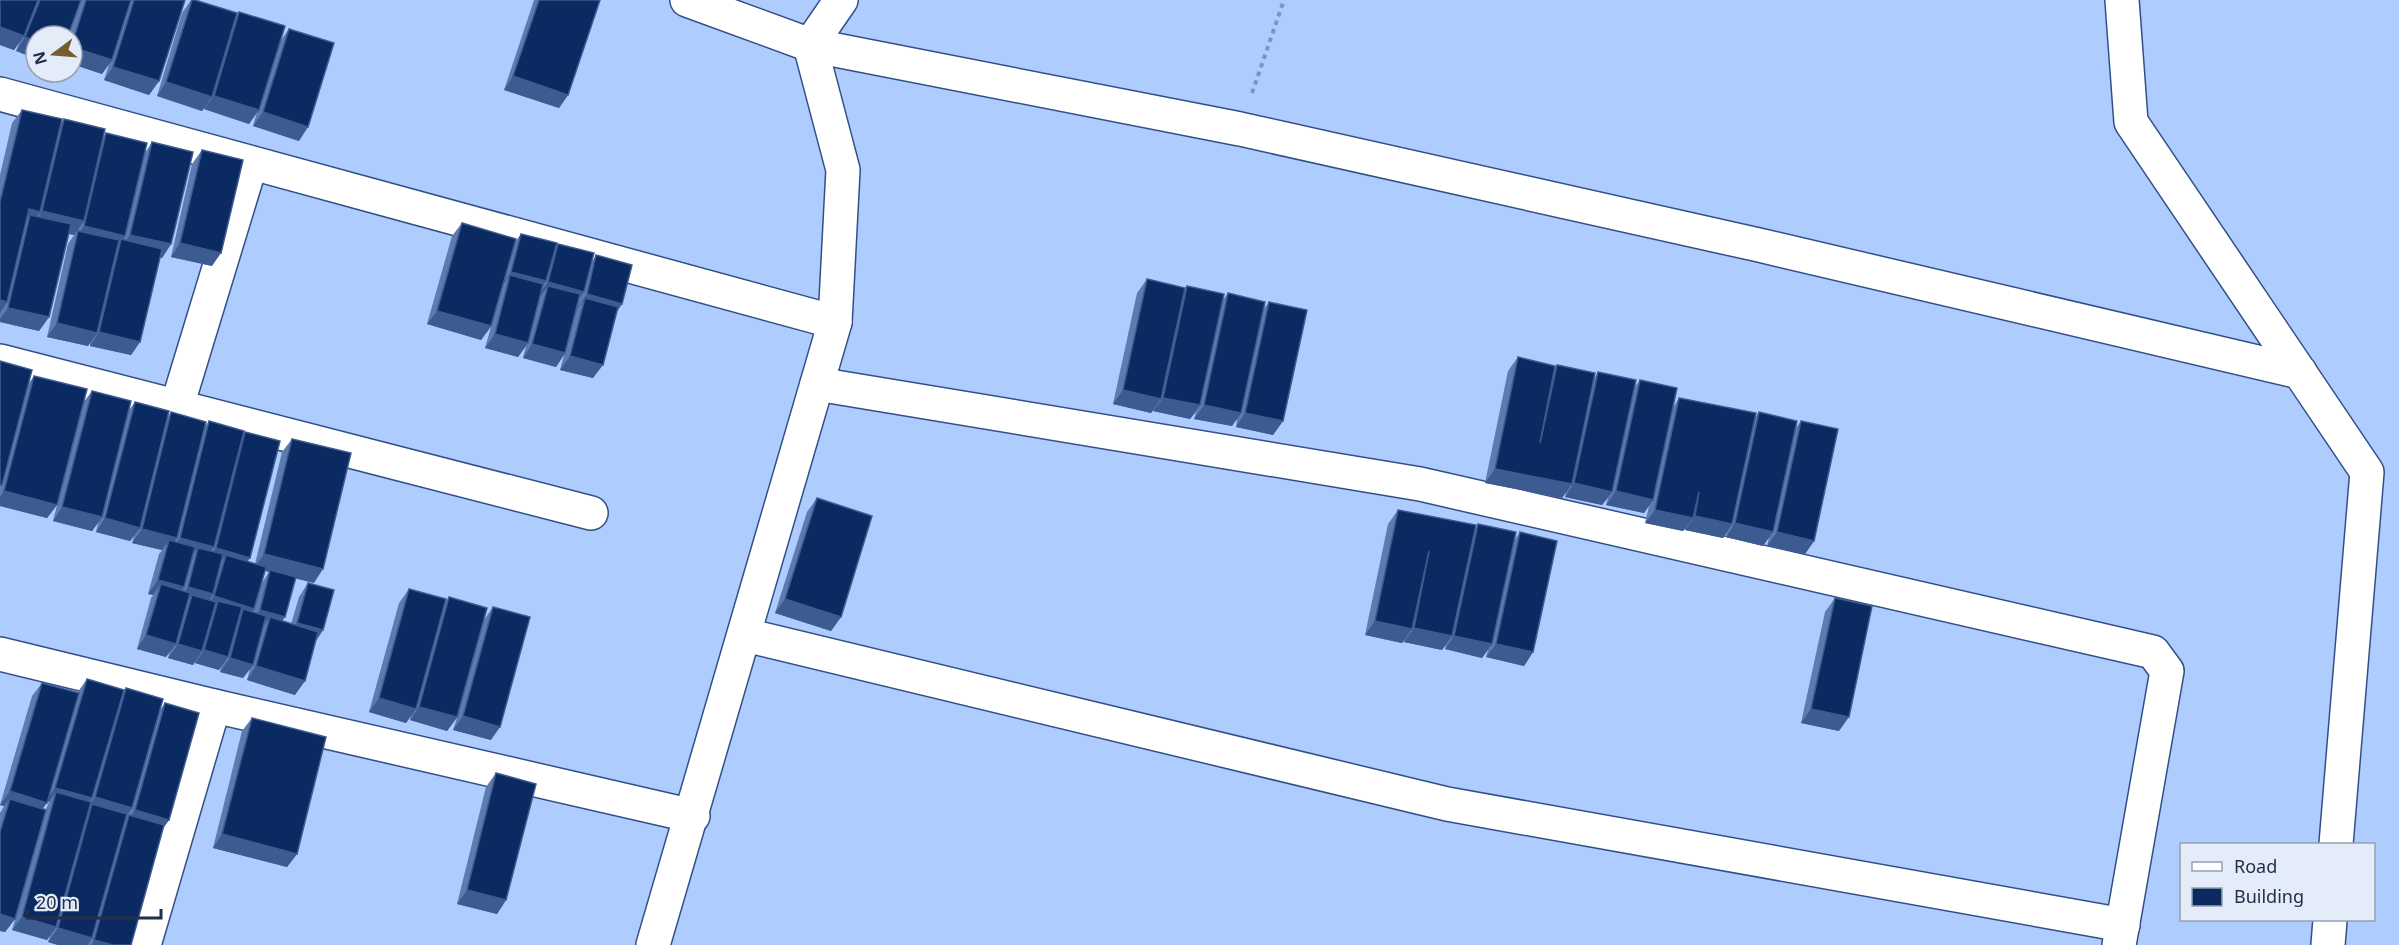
<svg xmlns="http://www.w3.org/2000/svg" width="2399" height="945" viewBox="0 0 2399 945" font-family="'Noto Sans',sans-serif">
  <style>
    .lines { fill: none; stroke-linecap: round; stroke-linejoin: round }
    .street-casing { stroke: #315086; stroke-width: 36 }
    .path { stroke: #7d95be; stroke-width: 4; stroke-dasharray: 4.5 4.5; stroke-linecap: butt }
    .street { stroke: #fff; stroke-width: 33 }
    .wall { fill: #5d7bb0; fill-rule: evenodd }
    .shaded-wall { fill: #3c5b90 }
    .building { fill: #0b2a61; stroke: #3c5b90; stroke-width: 1.5 }
  </style>
  <rect width="100%" height="100%" fill="#afccfe"/>
  <g class="lines">
    <g class="street-casing">
      <g id="street">
        <polyline points="687,0 810,45 1240,129 1759,245 2300,372"/>
        <polyline points="2122,0 2131,122 2367,472 2336,844"/>
        <polyline points="0,94 835,322"/>
        <polyline points="0,361 591,513"/>
        <polyline points="817,384 1420,484 2153,652 2167,671 2119,945"/>
        <polyline points="177,406 251,163"/>
        <polyline points="745,635 1447,804 2123,925"/>
        <polyline points="0,654 214,706 693,816"/>
        <polyline points="144,945 214,706"/>
        <polyline points="653,945 835,322 843,170 810,45 841,0"/>
        <polyline points="2328,945 2330,920"/>
      </g>
    </g>
    <polyline class="path" points="1252,93 1284,0"/>
    <use href="#street" class="street"/>
  </g>
  <g class="wall">
    <polygon points="0,0 185,0 159,81 149,95 104,80 109,64 102,74 72,64 72,36 69,36 78,7 16,51 19,43 14,50 0,45"/>
    <polygon points="191,0 237,16 239,12 281,40 289,29 299,141 253,126 257,112 249,124 204,109 205,107 202,111 157,96 182,13"/>
    <polygon points="534,0 600,0 568,95 559,108 504,90"/>
    <polygon points="22,110 61,123 64,119 103,137 106,133 145,153 152,142 171,244 162,258 160,258 140,342 131,355 90,346 90,342 88,346 47,337 68,244 76,232 74,235 68,234 49,317 39,331 0,322 0,175 12,123"/>
    <polygon points="202,150 212,266 171,257 192,164"/>
    <polygon points="462,223 515,242 521,234 556,248 558,244 592,262 596,255 622,304 618,310 593,378 560,370 564,355 556,367 523,358 526,346 518,357 485,348 491,327 481,340 427,324 452,236"/>
    <polygon points="1147,279 1184,290 1187,286 1223,300 1228,293 1263,310 1269,302 1283,421 1273,435 1236,427 1237,418 1232,426 1194,419 1196,412 1190,419 1153,411 1154,409 1151,413 1113,404 1137,293"/>
    <polygon points="1518,357 1555,368 1557,365 1594,379 1598,372 1634,388 1640,380 1674,406 1679,398 1754,419 1759,412 1795,429 1801,421 1814,541 1805,554 1767,546 1769,537 1763,546 1726,537 1727,533 1723,538 1685,530 1685,529 1683,531 1645,523 1649,506 1644,513 1606,505 1608,498 1602,505 1565,497 1566,492 1562,498 1485,483 1508,371"/>
    <path d="M0,361L29,383L34,376L83,403L92,391L129,410L135,402L168,417L171,412L204,428L209,421L242,436L245,432L248,561L255,564L282,452L292,439L314,583L295,578L282,621L291,624L299,597L308,583L323,630L316,640L295,695L247,680L250,669L243,678L220,672L221,666L219,670L195,663V661L193,665L168,658L170,651L166,657L137,649L151,598L153,595L148,594L159,554L162,550L132,543L134,536L130,541L96,532L98,523L92,531L53,521L57,505L47,518L0,506ZM265,571L269,572L262,583Z"/>
    <polygon points="817,498 841,617 831,631 775,613 807,512"/>
    <polygon points="1398,510 1475,530 1478,524 1514,541 1520,532 1533,652 1524,666 1486,657 1488,650 1482,658 1445,649 1446,645 1442,650 1404,642 1405,640 1402,643 1365,635 1388,524"/>
    <polygon points="409,589 444,604 449,597 484,620 493,607 491,740 453,730 457,718 447,731 410,720 411,715 406,723 369,712 399,603"/>
    <polygon points="1835,598 1839,731 1801,723 1825,612"/>
    <path d="M87,679L123,692L126,688L160,710L165,703L169,820L163,828L131,945H58L48,942L50,936L47,940L12,930L28,874L15,919L5,932L0,931V813L4,806L0,805L32,696L42,683L77,693ZM47,802H49L46,809L43,808Z"/>
    <polygon points="252,718 297,854 287,867 213,848 242,731"/>
    <polygon points="496,773 506,900 497,914 457,904 486,787"/>
  </g>
  <g class="shaded-wall">
    <polygon points="0,27 24,36 14,50 0,45"/>
    <polygon points="25,37 36,41 36,59 16,51"/>
    <polygon points="72,47 112,60 102,74 72,64"/>
    <polygon points="113,67 159,81 149,95 104,80"/>
    <polygon points="513,76 568,95 559,108 504,90"/>
    <polygon points="166,82 212,97 202,111 157,96"/>
    <polygon points="214,96 259,110 249,124 204,109"/>
    <polygon points="263,112 308,127 299,141 253,126"/>
    <polygon points="29,209 40,212 31,226 30,215 23,224"/>
    <polygon points="42,211 84,221 74,235 33,225"/>
    <polygon points="84,226 125,236 120,244 121,239 114,249 76,237"/>
    <polygon points="130,235 171,244 162,258 121,248"/>
    <polygon points="180,243 221,253 212,266 171,257"/>
    <polygon points="511,272 546,281 537,295 510,275 502,286 501,286"/>
    <polygon points="548,282 584,292 574,306 548,286 540,297 538,296"/>
    <polygon points="587,294 622,304 613,317 585,298 578,308 577,308"/>
    <polygon points="0,300 7,302 0,313"/>
    <polygon points="8,308 49,317 39,331 0,322 0,319"/>
    <polygon points="437,311 491,326 481,340 427,324"/>
    <polygon points="57,323 97,333 88,346 47,337"/>
    <polygon points="99,332 140,342 131,355 90,346"/>
    <polygon points="495,334 528,343 518,357 485,348"/>
    <polygon points="532,344 565,353 556,367 523,358"/>
    <polygon points="570,356 603,365 593,378 560,370"/>
    <polygon points="1123,390 1161,399 1151,413 1113,404"/>
    <polygon points="1163,398 1200,405 1190,419 1153,411"/>
    <polygon points="1204,405 1241,413 1232,426 1194,419"/>
    <polygon points="1245,413 1283,421 1273,435 1236,427"/>
    <polygon points="1495,469 1572,484 1562,498 1485,483"/>
    <polygon points="1574,483 1612,492 1602,505 1565,497"/>
    <polygon points="4,491 57,505 47,518 0,506 0,497"/>
    <polygon points="1616,491 1653,500 1644,513 1606,505"/>
    <polygon points="62,507 102,517 92,531 53,521"/>
    <polygon points="1655,510 1693,518 1683,531 1645,523"/>
    <polygon points="1695,516 1732,524 1723,538 1685,530"/>
    <polygon points="105,518 140,528 130,541 96,532"/>
    <polygon points="1735,523 1773,532 1763,546 1726,537"/>
    <polygon points="142,529 177,538 167,551 169,540 162,550 132,543"/>
    <polygon points="1777,532 1814,541 1805,554 1767,546"/>
    <polygon points="180,538 214,547 205,560 198,548 191,557 170,552"/>
    <polygon points="216,548 250,558 241,571 226,555 219,565 206,562"/>
    <polygon points="264,554 323,569 314,583 254,568"/>
    <polygon points="158,580 184,587 174,601 161,584 153,595 148,594"/>
    <polygon points="188,587 213,594 204,608 192,595 186,603 178,601"/>
    <polygon points="214,596 254,609 245,622 243,609 236,620 218,601 210,612 204,610"/>
    <polygon points="785,599 841,617 831,631 775,613"/>
    <polygon points="260,610 285,617 275,631 270,617 263,627 250,623"/>
    <polygon points="1375,621 1412,629 1402,643 1365,635"/>
    <polygon points="297,623 323,630 314,644 288,637"/>
    <polygon points="1414,628 1452,636 1442,650 1404,642"/>
    <polygon points="146,635 176,644 166,657 137,649"/>
    <polygon points="1454,636 1492,644 1482,658 1445,649"/>
    <polygon points="178,644 202,651 193,665 168,658"/>
    <polygon points="1496,644 1533,652 1524,666 1486,657"/>
    <polygon points="204,650 228,657 219,670 195,663"/>
    <polygon points="230,658 253,665 243,678 220,672"/>
    <polygon points="256,666 305,681 295,695 247,680"/>
    <polygon points="379,698 416,709 406,723 369,712"/>
    <polygon points="419,707 457,717 447,731 410,720"/>
    <polygon points="1811,709 1849,717 1839,731 1801,723"/>
    <polygon points="463,716 500,727 491,740 453,730"/>
    <polygon points="55,788 92,798 83,812 56,792 49,802 46,801"/>
    <polygon points="10,791 47,803 37,816 10,799 4,806 0,805"/>
    <polygon points="95,797 132,808 122,821 92,804 87,811 85,811"/>
    <polygon points="135,810 169,820 159,834 128,820"/>
    <polygon points="222,834 297,854 287,867 213,848"/>
    <polygon points="467,890 506,900 497,914 457,904"/>
    <polygon points="0,914 15,919 5,932 0,931"/>
    <polygon points="22,917 56,927 47,940 12,930"/>
    <polygon points="58,928 92,938 88,945 58,945 48,942"/>
    <polygon points="94,940 113,945 91,945"/>
  </g>
  <g class="building">
    <polygon points="0,0 38,0 24,36 0,27"/>
    <polygon points="40,0 81,0 68,36 36,36 36,41 25,37"/>
    <polygon points="86,0 131,0 112,60 72,47 72,44"/>
    <polygon points="134,0 185,0 159,81 113,67"/>
    <polygon points="192,0 195,0 237,13 212,97 166,82"/>
    <polygon points="539,0 600,0 568,95 513,76"/>
    <polygon points="239,12 285,26 259,110 214,96"/>
    <polygon points="289,29 334,43 308,127 263,112"/>
    <polygon points="22,110 62,119 40,212 29,209 7,302 0,300 0,202"/>
    <polygon points="64,119 105,129 84,221 42,211"/>
    <polygon points="106,133 147,143 125,236 84,226"/>
    <polygon points="152,142 193,152 171,244 130,235"/>
    <polygon points="202,150 243,160 221,253 180,243"/>
    <polygon points="30,215 71,224 49,317 8,308"/>
    <polygon points="462,223 516,239 491,326 437,311"/>
    <polygon points="78,231 119,240 97,333 57,323"/>
    <polygon points="521,234 557,243 546,281 511,272"/>
    <polygon points="121,239 162,249 140,342 99,332"/>
    <polygon points="558,244 594,253 584,292 548,282"/>
    <polygon points="596,255 632,265 622,304 587,294"/>
    <polygon points="510,275 543,284 528,343 495,334"/>
    <polygon points="1147,279 1185,288 1161,399 1123,390"/>
    <polygon points="548,286 580,294 565,353 532,344"/>
    <polygon points="1187,286 1224,294 1200,405 1163,398"/>
    <polygon points="1228,293 1265,302 1241,413 1204,405"/>
    <polygon points="585,298 618,307 603,365 570,356"/>
    <polygon points="1269,302 1307,310 1283,421 1245,413"/>
    <polygon points="1518,357 1555,366 1540,443 1557,365 1595,373 1572,484 1495,469"/>
    <polygon points="0,361 32,370 2,485 0,485"/>
    <polygon points="1598,372 1636,380 1612,492 1574,483"/>
    <polygon points="34,376 87,389 57,505 4,491"/>
    <polygon points="1640,380 1677,388 1653,500 1616,491"/>
    <polygon points="92,391 131,401 102,517 62,507"/>
    <polygon points="1679,398 1756,413 1732,524 1695,516 1699,492 1693,518 1655,510"/>
    <polygon points="135,402 169,411 140,528 105,518"/>
    <polygon points="171,412 206,422 177,538 142,529"/>
    <polygon points="1759,412 1797,421 1773,532 1735,523"/>
    <polygon points="209,421 244,431 214,547 180,538"/>
    <polygon points="1801,421 1838,429 1814,541 1777,532"/>
    <polygon points="245,432 280,441 250,558 216,548"/>
    <polygon points="292,439 351,453 323,569 264,554"/>
    <polygon points="817,498 872,516 841,617 785,599"/>
    <polygon points="1398,510 1476,525 1452,636 1414,628 1429,551 1412,629 1375,621"/>
    <polygon points="1478,524 1516,532 1492,644 1454,636"/>
    <polygon points="1520,532 1557,541 1533,652 1496,644"/>
    <polygon points="169,540 195,547 184,587 158,580"/>
    <polygon points="198,548 223,554 213,594 188,587"/>
    <polygon points="226,555 266,567 254,609 214,596"/>
    <polygon points="270,570 296,577 285,617 260,610"/>
    <polygon points="308,583 334,590 323,630 297,623"/>
    <polygon points="161,584 190,593 176,644 146,635"/>
    <polygon points="409,589 446,599 416,709 379,698"/>
    <polygon points="192,595 216,602 202,651 178,644"/>
    <polygon points="449,597 487,608 457,717 419,707"/>
    <polygon points="1835,598 1872,606 1849,717 1811,709"/>
    <polygon points="218,601 242,607 228,657 204,650"/>
    <polygon points="493,607 530,617 500,727 463,716"/>
    <polygon points="243,609 266,616 253,665 230,658"/>
    <polygon points="270,617 318,632 305,681 256,666"/>
    <polygon points="87,679 124,690 92,798 55,788"/>
    <polygon points="42,683 79,693 47,803 10,791"/>
    <polygon points="126,688 163,699 132,808 95,797"/>
    <polygon points="165,703 199,713 169,820 135,810"/>
    <polygon points="252,718 326,737 297,854 222,834"/>
    <polygon points="496,773 536,784 506,900 467,890"/>
    <polygon points="56,792 91,802 56,927 22,917"/>
    <polygon points="10,799 46,810 15,919 0,914 0,832"/>
    <polygon points="92,804 127,814 92,938 58,928"/>
    <polygon points="129,815 164,825 131,945 113,945 94,940"/>
  </g>
  <rect x="2180" y="843" width="195" height="78" fill="#e4ecf9" stroke="#96a0b2" stroke-width="1.5"/>
  <rect x="2192" y="862" width="30" height="9" fill="#ffffff" stroke="#96a0b2" stroke-width="1.5"/>
  <text x="2234" y="873" font-size="18" fill="#212f48">Road</text>
  <rect x="2192" y="888" width="30" height="18" fill="#0b2a61" stroke="#96a0b2" stroke-width="1.5"/>
  <text x="2234" y="903" font-size="18" fill="#212f48">Building</text>
  <g transform="translate(54 54) rotate(254)"><circle r="28" fill="#e4ecf9" stroke="#96a0b2" stroke-width="1.5"/>
  <path d="M0-4.5L10 22L0 15L-10 22Z" fill="#765d2e"/>
  <text y="-9" font-size="16" font-weight="bold" text-anchor="middle" fill="#212f48">N</text>
  </g>
  <path d="M27 909v9h134v-9" fill="none" stroke="#212f48" stroke-width="3"/>
  <text x="36" y="909" font-size="18" fill="#212f48" stroke="#e4ecf9" stroke-width="4.5" paint-order="stroke">20 m</text>
</svg>
